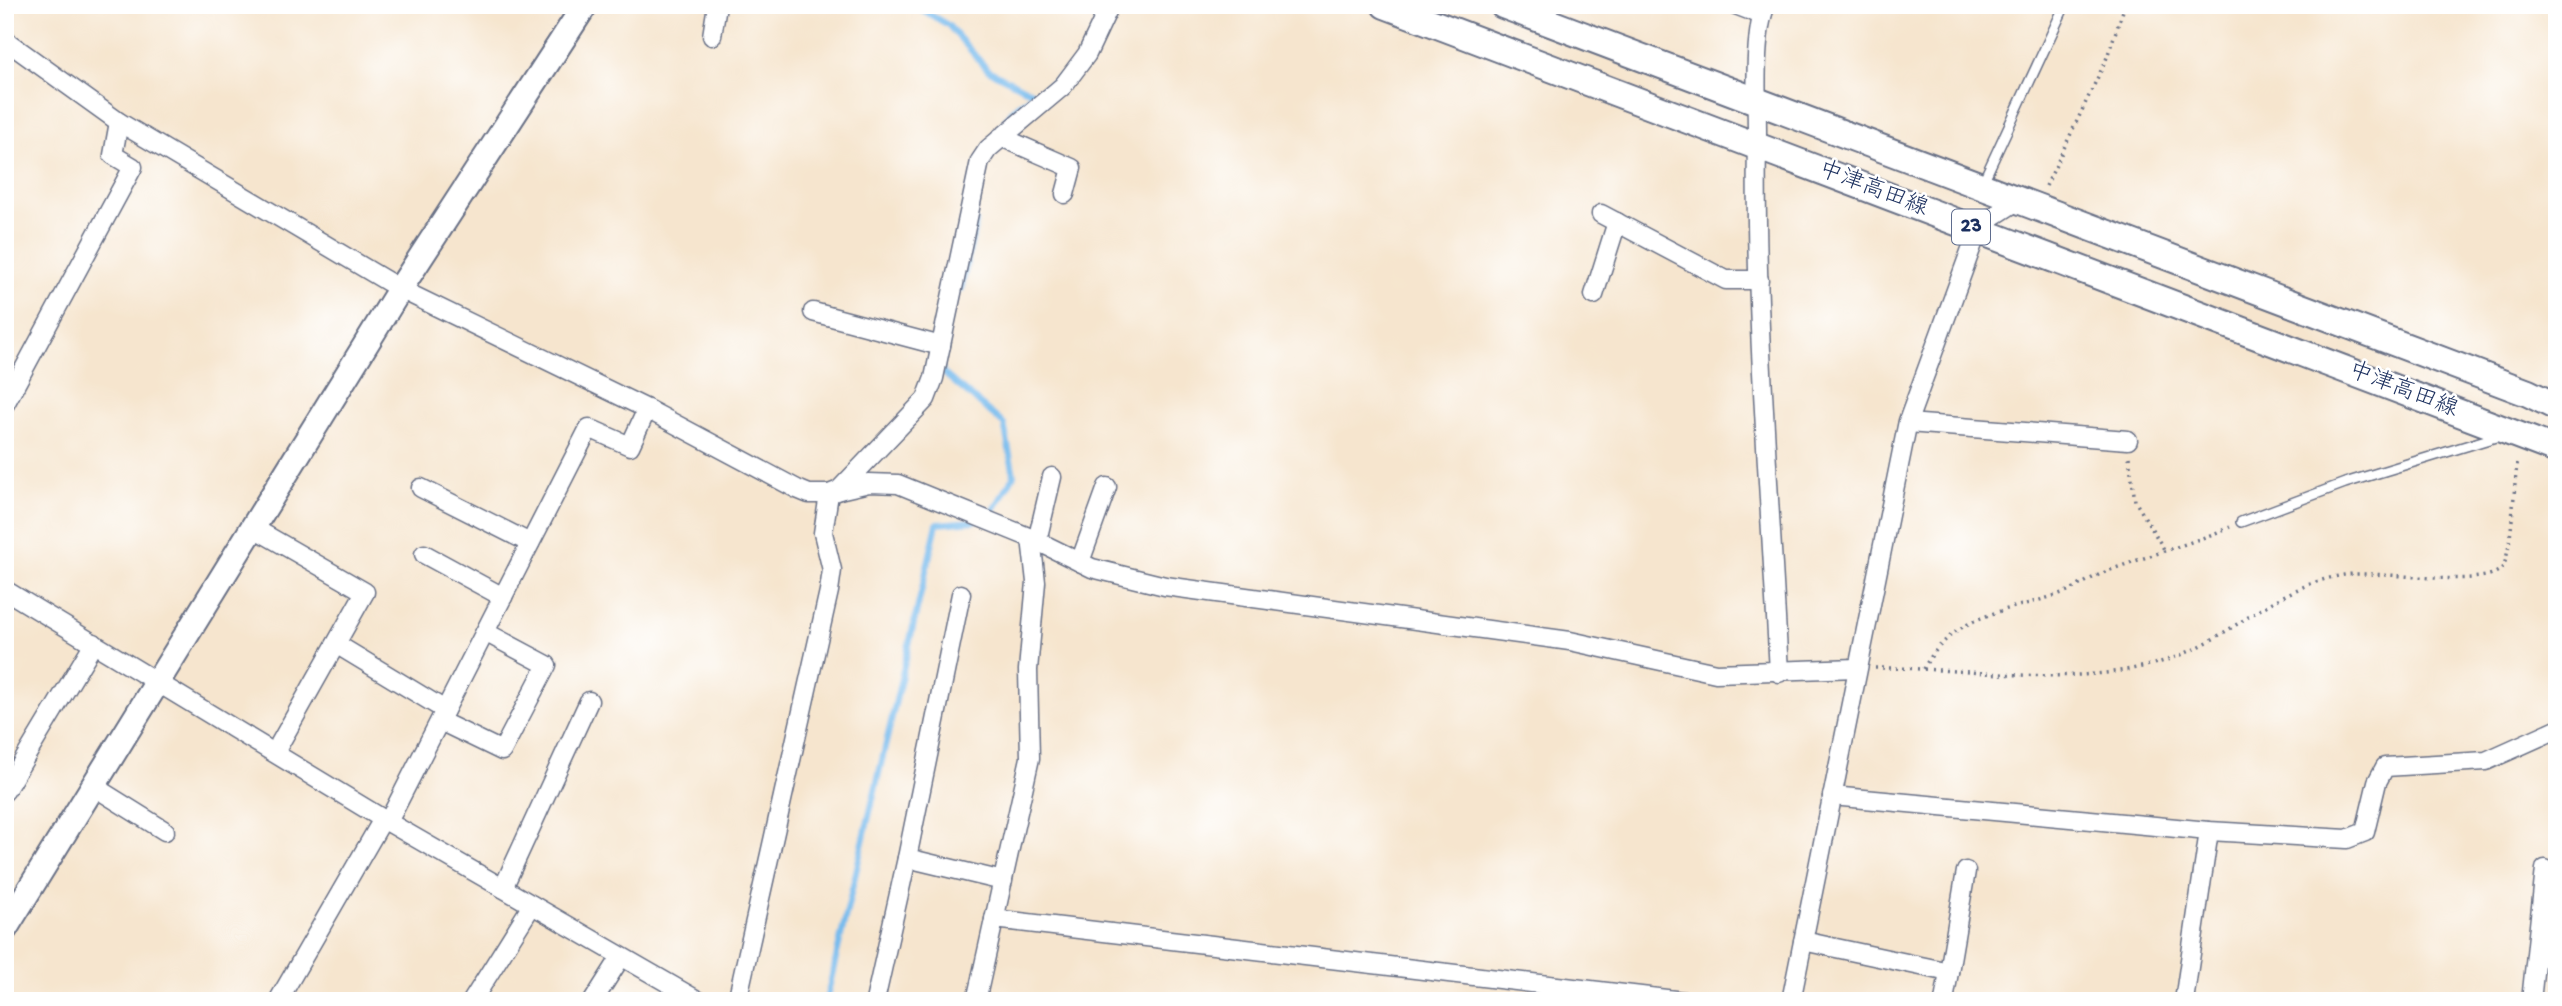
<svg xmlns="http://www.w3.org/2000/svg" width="2562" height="1006" viewBox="0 0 2562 1006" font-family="'Gochi Hand','Klee One',sans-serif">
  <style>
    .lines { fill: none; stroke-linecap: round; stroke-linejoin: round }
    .stream { stroke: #77bbed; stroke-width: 6 }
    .lane-casing { stroke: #686f85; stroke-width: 12 }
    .street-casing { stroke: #686f85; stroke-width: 21 }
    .secondary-casing { stroke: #686f85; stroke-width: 28 }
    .primary-casing { stroke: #686f85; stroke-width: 30 }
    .path { stroke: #686f85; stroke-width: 3.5; stroke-dasharray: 2 5; stroke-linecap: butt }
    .lane { stroke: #fff; stroke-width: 9 }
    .street { stroke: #fff; stroke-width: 18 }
    .secondary { stroke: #fff; stroke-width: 24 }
    .primary { stroke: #fff; stroke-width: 26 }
    .labels { text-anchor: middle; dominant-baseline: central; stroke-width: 5; stroke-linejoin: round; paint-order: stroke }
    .shield { fill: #fff; stroke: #5f6d8e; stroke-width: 2 }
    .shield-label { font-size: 21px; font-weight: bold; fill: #1b2f5e }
    .street-label { font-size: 23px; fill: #1b2f5e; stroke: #fff }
  </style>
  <rect width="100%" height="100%" fill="#fff"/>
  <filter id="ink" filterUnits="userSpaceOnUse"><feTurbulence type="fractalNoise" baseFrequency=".0143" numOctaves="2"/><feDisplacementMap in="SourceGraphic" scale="14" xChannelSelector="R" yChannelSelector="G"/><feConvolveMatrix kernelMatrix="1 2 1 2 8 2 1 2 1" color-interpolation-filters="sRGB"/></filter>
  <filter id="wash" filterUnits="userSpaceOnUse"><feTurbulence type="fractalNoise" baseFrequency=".00686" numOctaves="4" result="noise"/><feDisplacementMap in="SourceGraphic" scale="28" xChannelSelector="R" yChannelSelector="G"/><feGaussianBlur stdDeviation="1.57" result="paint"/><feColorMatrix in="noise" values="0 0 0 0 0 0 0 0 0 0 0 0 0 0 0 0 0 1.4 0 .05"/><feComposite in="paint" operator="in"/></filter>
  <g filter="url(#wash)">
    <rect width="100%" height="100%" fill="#f6e5ce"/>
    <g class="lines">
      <g class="stream">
        <polyline points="914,5 948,25 988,70 1035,94"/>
        <polyline points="997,133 1014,108 1061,77"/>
        <polyline points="961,290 976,222"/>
        <polyline points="942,368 943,373 1004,424 1014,475 988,520"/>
        <polyline points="826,1001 937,524 974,521"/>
      </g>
    </g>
  </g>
  <g filter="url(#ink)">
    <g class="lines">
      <g class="lane-casing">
        <g id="lane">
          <polyline points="1723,5 1762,20"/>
          <polyline points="1982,184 2065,5"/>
          <polyline points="2241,522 2345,483 2499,436"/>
        </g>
      </g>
      <g class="street-casing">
        <g id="street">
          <path d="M1766,5C1753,34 1757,99 1757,132C1754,312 1770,493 1779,673"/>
          <polyline points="712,36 717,5"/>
          <polyline points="5,40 119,122 400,289 647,409 797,489 809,494 829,494"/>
          <polyline points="1001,137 1072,168 1065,194"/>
          <polyline points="1601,214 1726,280 1759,280"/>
          <polyline points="1594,295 1617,222"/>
          <polyline points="813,312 941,346"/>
          <polyline points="5,404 133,167 113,155 119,122"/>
          <polyline points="1908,423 2128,440"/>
          <polyline points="421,488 530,543"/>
          <polyline points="839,490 869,483 898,484 1031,538 1092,568 1165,586 1570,641 1716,673 1857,668"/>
          <polyline points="252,527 365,592 275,752"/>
          <polyline points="1037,541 1052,477"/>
          <polyline points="424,554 503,597"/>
          <polyline points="1080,562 1107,487"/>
          <polyline points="5,590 388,822 699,1001"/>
          <polyline points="336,644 445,710"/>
          <polyline points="440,721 502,751 547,665 485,632"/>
          <polyline points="93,786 165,831"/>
          <polyline points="5,791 94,643"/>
          <polyline points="1832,796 2209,831 2347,839 2365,832 2377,782 2385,767 2486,761 2557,729"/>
          <polyline points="388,822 589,428 630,446 647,409"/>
          <polyline points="907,858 961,594"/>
          <polyline points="503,888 589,701"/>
          <polyline points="994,919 1683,1001"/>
          <polyline points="1803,941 1949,972 1944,1001"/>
          <polyline points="1949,972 1966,871"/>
          <polyline points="278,1001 383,819"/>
          <polyline points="472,1001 532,905"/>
          <polyline points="593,1001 621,957"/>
          <polyline points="737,1001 829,591 832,570 823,533 829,494 839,490 926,399 934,378 980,161 988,149 1063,86 1087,54 1110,5"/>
          <polyline points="875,1001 907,858 1003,881"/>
          <polyline points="976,1001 1030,758 1028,670 1036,582 1031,538"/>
          <polyline points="1791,1001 1908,421 1978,230 1983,223 2019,200"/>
          <polyline points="2184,1001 2209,831"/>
          <polyline points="2531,1001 2545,869"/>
        </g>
      </g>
      <g class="secondary-casing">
        <polyline id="secondary" points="5,929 400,289 585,5"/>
      </g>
      <g class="primary-casing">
        <g id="primary">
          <polyline points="1385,5 2557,450"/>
          <polyline points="1503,5 2528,393 2557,407"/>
        </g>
      </g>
      <g class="path">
        <polyline points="2046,186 2106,60 2125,5"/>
        <polyline points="2129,457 2135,501 2165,551"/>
        <path d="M1875,668C1972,667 2069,690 2164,661C2230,641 2271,587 2344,575C2378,569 2478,590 2501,569C2513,557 2513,482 2518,460"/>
        <path d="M1923,669C1958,608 2012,613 2070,590C2081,585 2091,578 2103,573C2145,556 2188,545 2230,527"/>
      </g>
      <use href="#lane" class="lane"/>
      <use href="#street" class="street"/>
      <use href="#secondary" class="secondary"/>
      <use href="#primary" class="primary"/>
    </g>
  </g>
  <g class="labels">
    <rect class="shield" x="1952" y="209.5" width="38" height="35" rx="5"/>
    <g class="shield-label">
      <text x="1971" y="227">23</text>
    </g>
    <g class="street-label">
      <text transform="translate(1873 190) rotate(21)">中津高田線</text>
      <text transform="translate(2403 391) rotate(21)">中津高田線</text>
    </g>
  </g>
  <rect width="2562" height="1006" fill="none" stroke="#fff" stroke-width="28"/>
</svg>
